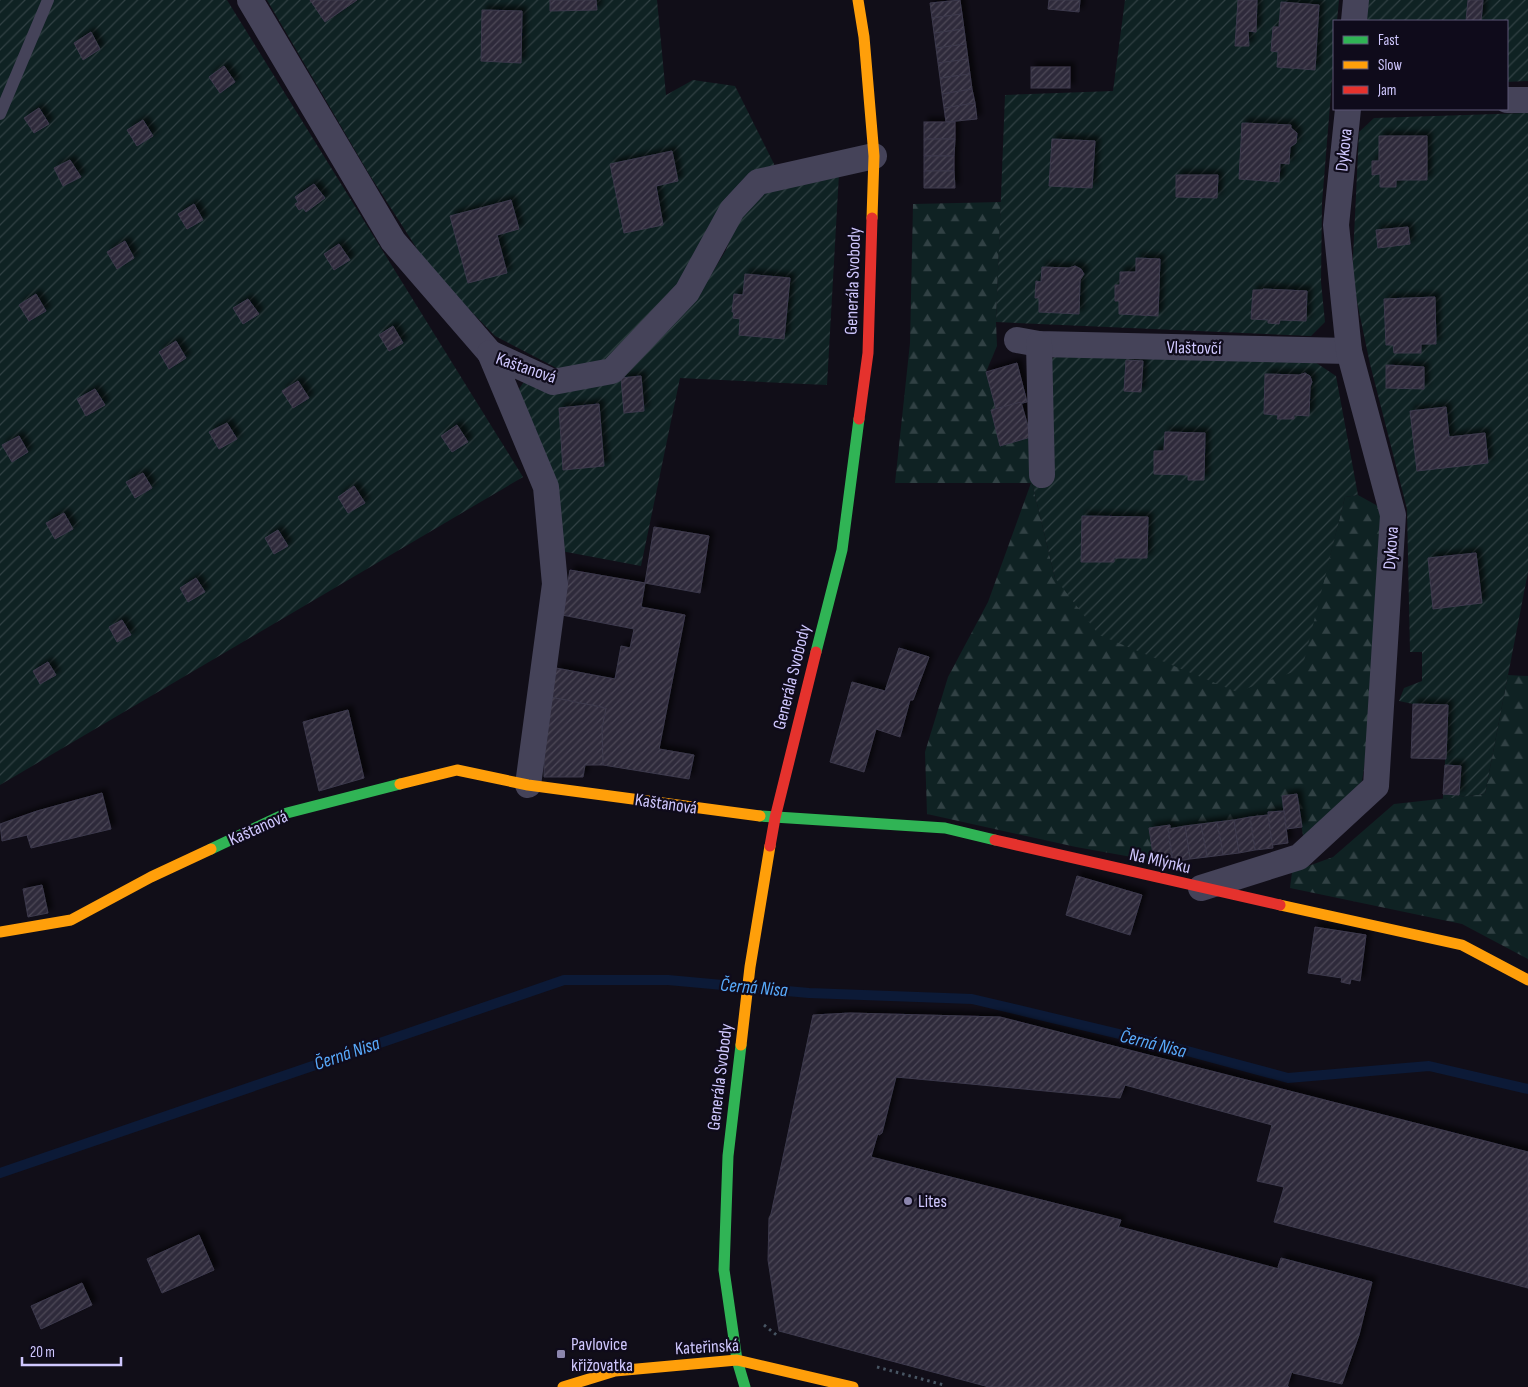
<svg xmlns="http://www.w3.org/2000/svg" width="1528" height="1387" viewBox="0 0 1528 1387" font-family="'Sofia Sans Condensed',sans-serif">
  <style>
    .forest { fill: url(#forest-firs) }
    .garden { fill: url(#garden-furrows) }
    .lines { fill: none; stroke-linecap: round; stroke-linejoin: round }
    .stream { stroke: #0c1a37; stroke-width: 10 }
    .building { fill: url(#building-hatch); stroke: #3c394c; filter: url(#shadow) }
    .path { stroke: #485563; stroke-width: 3; stroke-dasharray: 2.5 4; stroke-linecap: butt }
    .lane { stroke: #454359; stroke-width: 12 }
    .street { stroke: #454359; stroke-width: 26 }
    .fast { stroke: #30b455; stroke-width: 11 }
    .slow { stroke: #ff9f0a; stroke-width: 11 }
    .jam { stroke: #e5322d; stroke-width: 11 }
    .poi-dot { fill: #8c86ae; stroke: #0f0b1b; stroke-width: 2 }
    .labels { text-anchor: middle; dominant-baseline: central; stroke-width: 4.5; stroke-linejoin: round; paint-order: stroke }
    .street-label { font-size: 18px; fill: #cfc7fe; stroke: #0f0b1b }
    .poi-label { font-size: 18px; fill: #cfc7fe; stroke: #0f0b1b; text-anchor: start }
    .water-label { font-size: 19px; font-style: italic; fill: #58aafb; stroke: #0f0b1b }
  </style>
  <defs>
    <pattern id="forest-firs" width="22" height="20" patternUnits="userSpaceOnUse" patternTransform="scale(1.25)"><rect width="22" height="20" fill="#0f2223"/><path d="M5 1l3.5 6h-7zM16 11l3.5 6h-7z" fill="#314144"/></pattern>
    <pattern id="garden-furrows" width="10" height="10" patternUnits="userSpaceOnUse" patternTransform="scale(1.25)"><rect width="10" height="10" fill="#0f2223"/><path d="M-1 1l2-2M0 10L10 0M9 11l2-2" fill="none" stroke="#314144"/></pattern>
    <pattern id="building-hatch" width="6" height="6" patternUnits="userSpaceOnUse" patternTransform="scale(1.25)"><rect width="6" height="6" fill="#2f2b3b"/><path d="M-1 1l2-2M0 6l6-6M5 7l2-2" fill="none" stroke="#4c4858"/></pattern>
    <filter id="shadow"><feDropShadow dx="4.5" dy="-4.5" stdDeviation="2.5" flood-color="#0009"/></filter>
  </defs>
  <rect width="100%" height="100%" fill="#110e18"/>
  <g class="forest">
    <polygon points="1001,202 996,322 997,346 986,372 996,409 991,411 1000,445 1031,437 1032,483 1055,578 1301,669 1345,497 1358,495 1385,510 1369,735 1362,781 1304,843 1297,794 1282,796 1284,811 1268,812 1268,815 1170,829 1149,828 1154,861 1076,847 927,814 925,752 948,677 988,602 1031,483 895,483 910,343 913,204"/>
    <polygon points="1508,675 1528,676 1528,959 1462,924 1290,888 1292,872 1333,857 1394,804 1485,794"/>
  </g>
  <g class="garden">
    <polygon points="0,0 227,0 523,477 0,785"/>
    <polygon points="267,0 657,0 666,95 693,80 735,86 776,168 687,279 611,364 566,373 495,336 430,269 369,174"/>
    <polygon points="1125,0 1339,0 1337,21 1334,21 1334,56 1322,203 1321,282 1325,322 1311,336 996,322 1005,95 1113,91"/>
    <polygon points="1362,0 1528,0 1528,81 1507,82 1507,21 1361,21"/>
    <polygon points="1528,113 1528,572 1485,794 1443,799 1448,706 1413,704 1399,701 1404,688 1422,681 1422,652 1410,652 1407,509 1370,364 1352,278 1359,132 1374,118"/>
    <polygon points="839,174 827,385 680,378 641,566 561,551 519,389 527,377 562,393 701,291 726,250 739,215 761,192"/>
    <polygon points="1062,351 1315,362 1336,376 1358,495 1345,497 1302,669 1237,692 1099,635 1055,578 1032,483 1051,482 1050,360"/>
  </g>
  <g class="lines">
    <polyline class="stream" points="0,1173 564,980 668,980 809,993 972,999 1161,1044 1288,1078 1429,1066 1528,1089"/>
  </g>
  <g class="building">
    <polygon points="310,0 357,0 325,22"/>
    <polygon points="550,0 596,0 597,10 550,11"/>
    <polygon points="960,0 962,14 932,18 930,3"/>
    <polygon points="1049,0 1080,0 1079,12 1048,9"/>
    <polygon points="1238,0 1257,0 1256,32 1248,31 1249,46 1235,46"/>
    <polygon points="1468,0 1483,0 1481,21 1466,21"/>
    <polygon points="1281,2 1319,5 1315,70 1277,67 1278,52 1271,51 1273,27 1279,27"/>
    <polygon points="482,10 522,11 521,63 481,61"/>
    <polygon points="962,14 964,29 934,33 932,18"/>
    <polygon points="964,29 966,44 936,48 934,33"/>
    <polygon points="91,32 100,49 83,60 74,43"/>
    <polygon points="966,44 968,59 938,63 936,48"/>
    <polygon points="968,59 970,74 940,78 938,63"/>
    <polygon points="224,66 235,82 220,93 209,77"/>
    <rect x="1031" y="67" width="39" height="21"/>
    <polygon points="970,74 972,89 942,94 940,78"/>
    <polygon points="972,89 975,103 944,108 942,94"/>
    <polygon points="975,103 977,119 946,122 944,108"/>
    <polygon points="39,108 49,124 34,133 24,118"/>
    <polygon points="143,120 153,136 137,146 127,130"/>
    <rect x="924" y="122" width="31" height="17"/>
    <polygon points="1242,123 1291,125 1291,128 1297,133 1296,143 1290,147 1289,164 1280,163 1279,182 1239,179"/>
    <polygon points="1379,136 1427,136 1427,180 1396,180 1396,187 1380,187 1380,174 1372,175 1372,161 1379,161"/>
    <polygon points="924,139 955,139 954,156 924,156"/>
    <polygon points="1052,139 1095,141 1092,188 1049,186"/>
    <polygon points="672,151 678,181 656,186 663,225 624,233 610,164"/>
    <rect x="924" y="156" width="30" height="15"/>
    <polygon points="70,160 81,177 63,186 54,168"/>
    <polygon points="924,171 954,171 955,188 924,188"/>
    <polygon points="1176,175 1218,175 1217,198 1176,197"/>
    <polygon points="314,184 325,198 306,212 303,208 299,210 295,204 298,202 295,197"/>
    <polygon points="511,200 519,229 497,235 507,273 468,283 450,216"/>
    <polygon points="194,204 203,220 187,229 178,214"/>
    <polygon points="1408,227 1410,244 1378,248 1376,230"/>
    <polygon points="125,241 134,258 117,269 107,252"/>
    <polygon points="339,244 350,260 334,270 324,254"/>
    <polygon points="1136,258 1160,259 1158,316 1119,314 1119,301 1115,301 1115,285 1120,285 1120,272 1136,272"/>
    <polygon points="1075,266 1081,269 1084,274 1080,280 1079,314 1039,312 1039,298 1035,298 1036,281 1041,282 1042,267 1069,268"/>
    <polygon points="745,274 790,278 784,339 739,335 740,319 733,318 734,312 732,312 734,294 743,295"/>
    <polygon points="1263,289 1307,291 1306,321 1280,320 1279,324 1268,323 1268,320 1251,319 1253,290 1263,290"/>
    <polygon points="36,294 46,311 29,321 19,305"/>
    <polygon points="1435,297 1436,344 1421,344 1421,353 1394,353 1393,345 1386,345 1384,299"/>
    <polygon points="248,299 259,314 243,324 233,308"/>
    <polygon points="393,326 403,343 389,351 379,335"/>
    <polygon points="176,341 186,358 169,369 159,352"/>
    <polygon points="1126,360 1143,361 1141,392 1124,391"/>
    <polygon points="1017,363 1027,402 996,409 986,372"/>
    <polygon points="1386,365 1424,367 1424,389 1386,388"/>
    <polygon points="1305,373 1310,376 1312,382 1310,387 1309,416 1294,415 1294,419 1277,419 1278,415 1264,414 1265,374 1299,375"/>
    <polygon points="641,376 644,411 624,413 621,378"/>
    <polygon points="298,381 309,398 293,408 282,391"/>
    <polygon points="95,389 105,405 86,416 77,399"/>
    <polygon points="1021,402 1031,437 1000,446 991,410"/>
    <polygon points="599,404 604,466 563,470 559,408"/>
    <polygon points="1446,407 1449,437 1485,433 1488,463 1417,471 1410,411"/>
    <polygon points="227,423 237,439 219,449 209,432"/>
    <polygon points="457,425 468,442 452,452 441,436"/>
    <polygon points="1165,432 1205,433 1204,480 1188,480 1188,475 1154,474 1154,451 1164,451"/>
    <polygon points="19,436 28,452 12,462 2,445"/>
    <polygon points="143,473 152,488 135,498 126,482"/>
    <polygon points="354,486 365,503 348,513 338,497"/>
    <polygon points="64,513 73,529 55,539 46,523"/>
    <polygon points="1082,516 1148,517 1147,558 1114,558 1114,562 1081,562"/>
    <polygon points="654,527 709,536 700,593 645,583"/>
    <polygon points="278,530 288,546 274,554 265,538"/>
    <polygon points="1476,553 1482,603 1433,609 1428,558"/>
    <polygon points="570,570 645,583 641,607 685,615 659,749 694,755 689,779 603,765 602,728 606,708 550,697 556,668 615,679 621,646 630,648 634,629 562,615"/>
    <polygon points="196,578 205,592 188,602 180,588"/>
    <polygon points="122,620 131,635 117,642 109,627"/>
    <polygon points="899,648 929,657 913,700 910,700 900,737 876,729 864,772 830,762 852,682 885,691"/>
    <polygon points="48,662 56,675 40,684 33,671"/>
    <polygon points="550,697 606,708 602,728 603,765 585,765 583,777 544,777 545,699"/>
    <polygon points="1413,704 1448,705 1446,759 1411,758"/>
    <polygon points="348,710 364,778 319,791 303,722"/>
    <polygon points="1445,765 1461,766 1459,795 1443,794"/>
    <polygon points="102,793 111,829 31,848 27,835 2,841 0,824 37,811"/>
    <polygon points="1297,794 1302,827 1286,829 1282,796"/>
    <polygon points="1284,811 1288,843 1272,845 1268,812"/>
    <polygon points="1268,815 1273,848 1255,850 1250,817"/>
    <polygon points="1250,817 1255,850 1239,853 1234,820"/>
    <polygon points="1234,820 1239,853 1223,855 1217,822"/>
    <polygon points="1217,822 1223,855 1207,857 1201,824"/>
    <polygon points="1201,824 1207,857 1190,859 1185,826"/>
    <polygon points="1170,825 1170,829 1168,829 1172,859 1154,861 1149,828"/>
    <polygon points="1185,826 1190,859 1173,862 1168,829"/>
    <polygon points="1077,876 1142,895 1130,935 1066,915"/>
    <polygon points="42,885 48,913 28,917 23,889"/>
    <polygon points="1315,927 1366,935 1360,981 1351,979 1350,984 1341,982 1342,978 1308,973"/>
    <polygon points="850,1013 1000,1017 1528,1152 1528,1288 1274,1222 1284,1187 1257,1181 1272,1125 1125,1085 1120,1098 896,1077 882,1133 879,1135 878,1133 871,1157 1121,1220 1118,1228 1120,1227 1279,1269 1278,1267 1281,1258 1372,1282 1359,1335 1342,1384 1293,1373 1292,1371 1287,1387 1289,1387 989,1387 779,1331 768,1260 769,1218 771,1214 813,1015"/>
    <polygon points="199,1235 214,1270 162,1293 147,1259"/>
    <polygon points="82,1283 92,1305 41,1329 31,1306"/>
  </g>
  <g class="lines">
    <g class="path">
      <polyline points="764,1325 779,1337"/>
      <polyline points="877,1367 944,1385"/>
    </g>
    <polyline class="lane" points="0,114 48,0"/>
    <g class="street">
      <polyline points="250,0 393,241 490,353"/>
      <polyline points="1354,21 1356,0"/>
      <polyline points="1507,100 1528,100"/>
      <polyline points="1017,340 1039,344 1349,351"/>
      <polyline points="1039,344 1042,475"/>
      <polyline points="528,785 555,584 546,487 490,353 553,382 612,371 687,292 732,210 758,182 874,156"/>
      <polyline points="1201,888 1299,857 1376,786 1393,515 1349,351 1336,225 1348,109"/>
    </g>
    <g class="fast">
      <polyline points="816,652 842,550 859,419"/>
      <polyline points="760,816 945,828 995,840"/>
      <polyline points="211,849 287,813 400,784"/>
      <polyline points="741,1045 728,1156 724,1270 737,1360 745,1387"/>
    </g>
    <g class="slow">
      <polyline points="858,0 864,37 874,156 872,218"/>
      <polyline points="400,784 457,770 528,785 760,816"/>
      <polyline points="1280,905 1462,945 1528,980"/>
      <polyline points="0,932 71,920 151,877 211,849"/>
      <polyline points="741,1045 750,967 770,846"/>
      <polyline points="563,1387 615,1371 737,1360 853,1387"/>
    </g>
    <g class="jam">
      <polyline points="859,419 868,353 872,218"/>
      <polyline points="995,840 1280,905"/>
      <polyline points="770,846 775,818 816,652"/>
    </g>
  </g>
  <g class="poi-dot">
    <circle cx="908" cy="1201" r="5"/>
    <rect x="556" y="1349" width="10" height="10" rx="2.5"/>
  </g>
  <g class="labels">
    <g class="street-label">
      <text transform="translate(1344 150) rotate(-84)">Dykova</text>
      <text transform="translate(853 281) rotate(-88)">Generála Svobody</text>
      <text transform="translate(1194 348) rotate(1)">Vlaštovčí</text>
      <text transform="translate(526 368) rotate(19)">Kaštanová</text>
      <text transform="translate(1391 548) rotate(-86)">Dykova</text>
      <text transform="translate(792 677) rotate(-76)">Generála Svobody</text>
      <text transform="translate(666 804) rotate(8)">Kaštanová</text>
      <text transform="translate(258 828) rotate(-24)">Kaštanová</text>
      <text transform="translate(1160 861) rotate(13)">Na Mlýnku</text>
      <text transform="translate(720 1077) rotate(-83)">Generála Svobody</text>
      <text transform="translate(707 1347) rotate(-3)">Kateřinská</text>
    </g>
    <g class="poi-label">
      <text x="918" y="1201">Lites</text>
      <text x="571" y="1344">Pavlovice<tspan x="571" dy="21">křižovatka</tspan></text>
    </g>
    <g class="water-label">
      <text transform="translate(754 988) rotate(5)">Černá Nisa</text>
      <text transform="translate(1153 1044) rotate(14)">Černá Nisa</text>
      <text transform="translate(347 1054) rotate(-19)">Černá Nisa</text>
    </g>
  </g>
  <rect x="1333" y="20" width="175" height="90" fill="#0f0b1b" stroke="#5c5676"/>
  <rect x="1343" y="36" width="25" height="8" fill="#30b455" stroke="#5c5676"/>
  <text x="1378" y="45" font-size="15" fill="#cfc7fe">Fast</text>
  <rect x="1343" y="61" width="25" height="8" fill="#ff9f0a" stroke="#5c5676"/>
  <text x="1378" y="70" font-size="15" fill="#cfc7fe">Slow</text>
  <rect x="1343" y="86" width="25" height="8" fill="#e5322d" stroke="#5c5676"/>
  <text x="1378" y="95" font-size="15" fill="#cfc7fe">Jam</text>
  <path d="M22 1357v8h99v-8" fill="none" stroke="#cfc7fe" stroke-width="2.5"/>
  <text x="30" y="1357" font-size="15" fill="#cfc7fe" stroke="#0f0b1b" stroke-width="4" paint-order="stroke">20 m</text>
</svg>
